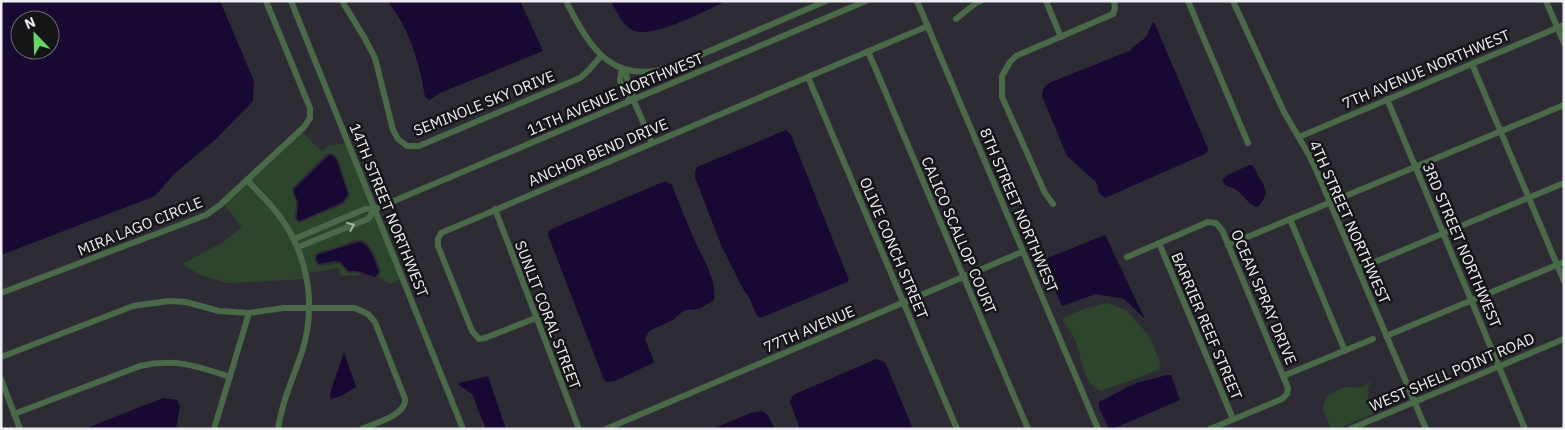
<svg xmlns="http://www.w3.org/2000/svg" width="1565" height="430" viewBox="0 0 1565 430" font-family="'IBM Plex Sans',sans-serif">
  <style>
    .green { fill: #2d452c; fill-rule: evenodd }
    .water { fill: #170834; fill-rule: evenodd }
    .lines { fill: none; stroke-linecap: round; stroke-linejoin: round }
    .minor { stroke: #4a6948; stroke-width: 6 }
    .oneway { stroke: #a4b2a6 }
    .labels { text-anchor: middle; dominant-baseline: central; stroke-width: 5; stroke-linejoin: round; paint-order: stroke }
    .street-label { font-size: 15px; fill: #eeeef3; stroke: #151518 }
  </style>
  <rect width="100%" height="100%" fill="#2d2c34"/>
  <g class="green">
    <path d="M301,131L322,152L328,146L346,143L371,206L365,212L375,215L400,279L391,284L378,277L381,271C377,261 371,237 356,240C350,241 344,245 338,247C330,249 323,249 316,254L314,259L318,266L340,264L348,273H357L361,275L341,276L338,268L307,273L306,279L227,283L198,274L183,264L223,242L242,227L223,203ZM327,153H333L338,158L350,195L344,204L299,223C291,217 296,213 296,204C296,199 292,194 292,188Z"/>
    <path d="M1108,303L1127,311L1148,335L1160,361L1159,370L1101,391C1082,382 1083,361 1076,343C1073,334 1067,327 1062,319L1083,309Z"/>
    <path d="M1371,381C1364,393 1370,401 1375,413L1337,429H1331L1323,409L1326,397C1337,390 1346,384 1360,388Z"/>
  </g>
  <g class="water">
    <path d="M1,1H220L254,81L253,101L216,139L175,173L155,196L1,255ZM20,20H50V50H20Z"/>
    <path d="M390,1H520L543,51L440,93L429,100L425,97C420,64 410,30 389,3Z"/>
    <path d="M611,1H726C707,10 654,38 635,31C623,27 616,11 611,1Z"/>
    <polygon points="1153,22 1155,24 1208,149 1207,153 1105,198 1099,193 1096,182 1067,156 1042,96 1043,89 1049,83 1129,51 1146,37"/>
    <polygon points="786,130 791,135 849,280 847,282 760,318 756,314 750,299 743,289 721,245 695,177 695,171 697,167"/>
    <path d="M329,155H332L336,159L348,194L343,202L300,221L297,219C296,213 299,207 298,202C296,197 294,195 294,189Z"/>
    <path d="M1249,165H1252C1257,170 1257,175 1261,180C1268,193 1267,195 1258,207C1248,206 1244,194 1235,189C1229,186 1225,187 1222,180L1228,175Z"/>
    <path d="M663,182H667L672,185C679,203 686,221 694,239C701,255 718,282 714,300L699,309L687,310L682,312L673,320L649,331L645,339L654,361L653,363L615,381L607,382L604,380L548,235L549,231L554,228Z"/>
    <polygon points="1105,235 1145,319 1124,299 1096,294 1062,306 1044,265 1045,259"/>
    <path d="M358,242C370,242 375,262 379,272L375,277L357,271H348L341,262L335,261L319,264L316,259L317,255Z"/>
    <polygon points="344,352 356,387 339,397 331,399 330,396 331,390"/>
    <polygon points="876,359 885,362 913,429 800,429 790,402 793,395"/>
    <polygon points="1167,375 1171,375 1180,400 1115,428 1109,429 1099,408 1099,402 1136,383"/>
    <polygon points="488,376 506,429 486,429 472,394 459,385 459,383"/>
    <polygon points="163,398 177,400 180,406 176,429 84,429"/>
    <polygon points="762,411 768,415 775,429 712,429 751,413"/>
  </g>
  <g class="lines">
    <g class="minor">
      <polyline points="291,1 463,429"/>
      <polyline points="342,1 364,37 375,58 393,130 398,139 407,146 419,146 580,78 589,70 601,56"/>
      <path d="M566,1C591,51 615,88 677,65L826,1"/>
      <polyline points="917,1 1098,429"/>
      <polyline points="1046,1 1061,37"/>
      <polyline points="1188,1 1248,143"/>
      <polyline points="1233,1 1284,112 1309,155 1317,172 1426,429"/>
      <polyline points="1546,1 1564,43"/>
      <polyline points="956,19 976,3 981,1"/>
      <polyline points="868,51 1028,429"/>
      <polyline points="1472,64 1564,281"/>
      <polyline points="622,68 620,81 628,98 633,99"/>
      <path d="M626,70C625,81 633,89 633,99L652,143"/>
      <polyline points="808,77 957,429"/>
      <polyline points="1387,99 1525,429"/>
      <polyline points="1299,137 1564,25"/>
      <path d="M247,180C257,191 269,202 278,214C308,254 317,304 302,352C293,378 282,402 278,429"/>
      <polyline points="1053,204 1045,193 1002,97 1002,76 1010,62 1016,56 1113,14 1115,8 1114,1"/>
      <polyline points="495,209 579,429"/>
      <polyline points="1290,219 1345,351"/>
      <polyline points="294,239 365,209 375,209 866,1"/>
      <polyline points="1159,243 1233,419"/>
      <polyline points="1228,245 1564,105"/>
      <polyline points="298,247 368,219 375,209"/>
      <polyline points="1127,257 1208,222 1216,223 1222,230 1288,388 1287,394 1282,399 1210,429"/>
      <polyline points="1358,269 1564,183"/>
      <polyline points="1,293 206,215 220,205 304,127 310,118 310,108 266,1"/>
      <polyline points="536,318 485,338 479,339 472,331 438,246 438,239 441,233 928,26"/>
      <polyline points="1386,336 1564,262"/>
      <path d="M1,357L133,306L169,301L186,302L219,311L249,313L284,308H355L368,314L375,322L405,399C407,415 375,423 362,429"/>
      <polyline points="1283,376 1373,339"/>
      <polyline points="1,379 20,429"/>
      <path d="M14,414L140,366C175,358 197,366 230,377"/>
      <polyline points="214,429 249,313"/>
      <polyline points="606,429 1022,252"/>
      <polyline points="1350,429 1564,339"/>
      <polyline points="1563,429 1564,428"/>
    </g>
  </g>
  <defs><path id="oneway-chevron" d="M-2-3.5L2.5 0L-2 3.5" fill="none" stroke-width="1.6" stroke-linecap="round" stroke-linejoin="round" transform="scale(1.25)"/></defs>
  <use class="oneway" href="#oneway-chevron" transform="translate(351 226) rotate(-22)"/>
  <g class="labels">
    <g class="street-label">
      <text transform="translate(1426 69) rotate(-23)">7TH AVENUE NORTHWEST</text>
      <text transform="translate(615 94) rotate(-23)">11TH AVENUE NORTHWEST</text>
      <text transform="translate(484 103) rotate(-22)">SEMINOLE SKY DRIVE</text>
      <text transform="translate(598 152) rotate(-23)">ANCHOR BEND DRIVE</text>
      <text transform="translate(389 210) rotate(68)">14TH STREET NORTHWEST</text>
      <text transform="translate(1019 210) rotate(67)">8TH STREET NORTHWEST</text>
      <text transform="translate(1350 222) rotate(66)">4TH STREET NORTHWEST</text>
      <text transform="translate(140 226) rotate(-22)">MIRA LAGO CIRCLE</text>
      <text transform="translate(959 235) rotate(67)">CALICO SCALLOP COURT</text>
      <text transform="translate(1462 245) rotate(67)">3RD STREET NORTHWEST</text>
      <text transform="translate(894 248) rotate(67)">OLIVE CONCH STREET</text>
      <text transform="translate(1264 297) rotate(67)">OCEAN SPRAY DRIVE</text>
      <text transform="translate(548 315) rotate(69)">SUNLIT CORAL STREET</text>
      <text transform="translate(1207 326) rotate(67)">BARRIER REEF STREET</text>
      <text transform="translate(809 329) rotate(-23)">77TH AVENUE</text>
      <text transform="translate(1452 372) rotate(-23)">WEST SHELL POINT ROAD</text>
    </g>
  </g>
  <rect width="1565" height="430" fill="none" stroke="#eeeef3" stroke-width="5"/>
  <g transform="translate(35 35) rotate(337)"><circle r="24" fill="#151518" stroke="#6c6c70"/>
  <path d="M0-4L9 19L0 12L-9 19Z" fill="#67d466"/>
  <text y="-8" font-size="14" font-weight="bold" text-anchor="middle" fill="#eeeef3">N</text>
  </g>
</svg>
